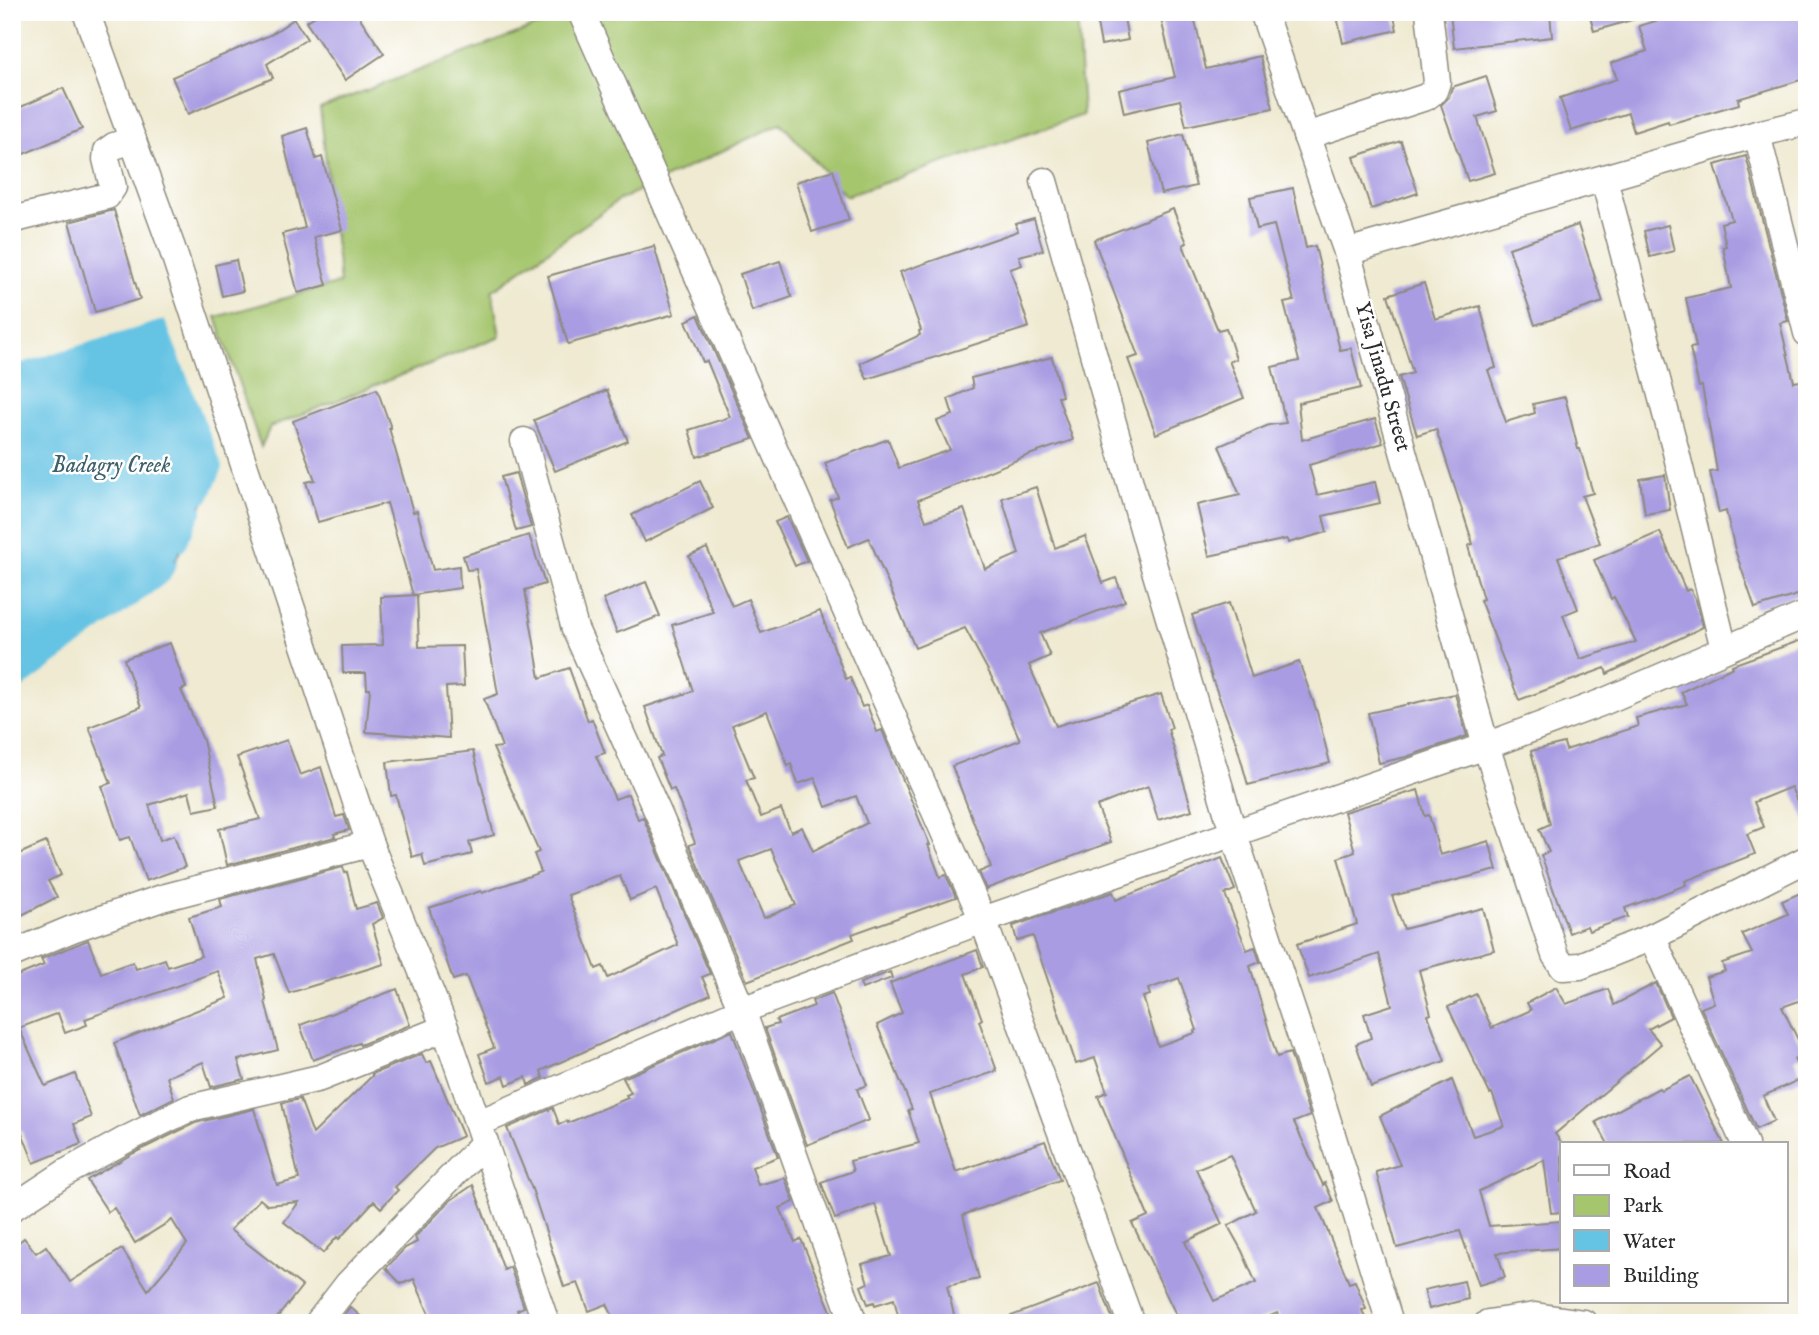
<svg xmlns="http://www.w3.org/2000/svg" width="1819" height="1335" viewBox="0 0 1819 1335" font-family="'IM FELL English',serif">
  <style>
    .green { fill: #a6c66e; stroke: #68784c; stroke-width: 2 }
    .water { fill: #65c3e3; stroke: #487787; stroke-width: 2 }
    .lines { fill: none; stroke-linecap: round; stroke-linejoin: round }
    .stream { stroke: #65c3e3; stroke-width: 6 }
    .building { fill: #a99ce2; fill-rule: evenodd }
    .minor-casing { stroke: #8d8a7e; stroke-width: 29 }
    .minor { stroke: #fff; stroke-width: 26 }
    .labels { text-anchor: middle; dominant-baseline: central; stroke-width: 5; stroke-linejoin: round; paint-order: stroke }
    .street-label { font-size: 21px; fill: #2b2b2b; stroke: #fff }
    .water-label { font-size: 23px; font-style: italic; fill: #3f606b; stroke: #fff }
  </style>
  <rect width="100%" height="100%" fill="#fff"/>
  <filter id="ink" filterUnits="userSpaceOnUse"><feTurbulence type="fractalNoise" baseFrequency=".0143" numOctaves="2"/><feDisplacementMap in="SourceGraphic" scale="14" xChannelSelector="R" yChannelSelector="G"/><feConvolveMatrix kernelMatrix="1 2 1 2 8 2 1 2 1" color-interpolation-filters="sRGB"/></filter>
  <filter id="wash" filterUnits="userSpaceOnUse"><feTurbulence type="fractalNoise" baseFrequency=".00686" numOctaves="4" result="noise"/><feDisplacementMap in="SourceGraphic" scale="28" xChannelSelector="R" yChannelSelector="G"/><feGaussianBlur stdDeviation="1.57" result="paint"/><feColorMatrix in="noise" values="0 0 0 0 0 0 0 0 0 0 0 0 0 0 0 0 0 1.4 0 .05"/><feComposite in="paint" operator="in"/></filter>
  <g filter="url(#wash)">
    <rect width="100%" height="100%" fill="#efead1"/>
    <polygon class="green" points="573,12 1077,12 1083,115 846,196 781,123 619,200 492,291 500,336 270,427 261,447 216,317 340,283 320,108"/>
    <polygon class="water" points="163,323 220,468 167,578 12,692 12,369"/>
    <g class="lines">
      <g class="stream">
        <polyline points="12,369 163,323 220,468 205,500"/>
        <polyline points="182,548 200,510"/>
        <polyline points="12,692 167,578 174,564"/>
      </g>
    </g>
    <g id="blocks">
      <g class="building">
        <polygon points="321,12 356,12 384,54 345,80 306,22"/>
        <polygon points="1095,12 1123,12 1128,40 1101,45"/>
        <polygon points="1171,12 1193,12 1206,69 1260,56 1273,108 1186,126 1180,100 1124,113 1119,90 1175,77 1160,15"/>
        <polygon points="1336,12 1393,12 1397,30 1343,43"/>
        <polygon points="1450,12 1550,12 1552,37 1454,48"/>
        <polygon points="1589,12 1642,12 1642,17 1594,31"/>
        <polygon points="1684,12 1807,12 1807,78 1738,99 1739,104 1669,124 1668,121 1634,132 1628,113 1571,131 1560,98 1617,79 1611,63 1647,51 1639,26"/>
        <polygon points="294,19 307,39 267,64 273,78 188,114 172,77 270,35"/>
        <polygon points="1486,76 1497,111 1477,117 1495,173 1468,181 1441,105 1449,97 1452,87"/>
        <polygon points="63,88 82,129 12,159 12,111"/>
        <polygon points="307,128 316,159 322,157 342,230 314,237 327,285 298,293 282,234 305,228 282,136"/>
        <polygon points="1183,134 1196,186 1161,194 1148,143"/>
        <polygon points="1401,141 1418,193 1371,209 1354,157"/>
        <polygon points="1746,156 1788,321 1780,323 1794,382 1807,380 1807,592 1755,608 1735,550 1726,511 1719,513 1710,472 1717,471 1702,386 1699,387 1690,348 1696,347 1686,298 1731,288 1723,247 1726,246 1721,223 1732,220 1715,165"/>
        <polygon points="833,170 849,220 812,232 796,182"/>
        <polygon points="1293,188 1306,248 1315,246 1340,350 1351,348 1361,388 1298,403 1302,440 1375,419 1383,443 1309,465 1317,495 1375,482 1380,503 1323,516 1327,532 1288,543 1287,539 1209,556 1197,505 1240,495 1219,446 1269,425 1286,423 1272,367 1299,361 1284,303 1294,301 1274,225 1257,229 1250,197"/>
        <polygon points="1173,209 1187,243 1183,245 1218,330 1226,328 1236,359 1229,361 1244,398 1156,434 1128,359 1138,356 1094,240"/>
        <polygon points="114,210 140,299 95,312 69,222"/>
        <polygon points="1034,219 1043,250 1019,256 1022,265 1010,269 1029,327 867,379 860,363 920,335 919,331 921,330 900,272 1018,231 1016,224"/>
        <polygon points="1578,225 1603,302 1535,325 1509,248"/>
        <polygon points="1668,225 1674,251 1650,257 1644,231"/>
        <polygon points="654,246 674,314 568,344 548,276"/>
        <polygon points="236,260 243,291 222,296 215,265"/>
        <polygon points="780,261 792,297 752,311 740,274"/>
        <polygon points="1424,283 1435,319 1480,306 1496,368 1488,370 1506,422 1535,413 1533,404 1565,397 1578,449 1580,449 1593,493 1582,496 1600,543 1558,557 1578,609 1563,615 1580,659 1636,642 1614,597 1611,599 1594,560 1660,532 1686,591 1690,589 1696,600 1703,627 1607,674 1605,668 1519,700 1480,600 1483,599 1468,546 1473,544 1436,429 1417,435 1399,377 1413,373 1388,295"/>
        <polygon points="698,315 753,439 697,457 689,430 730,417 707,361 703,362 686,321"/>
        <polygon points="1052,357 1062,396 1058,397 1073,440 1029,455 918,500 926,521 964,509 985,569 1019,554 1002,498 1036,487 1055,548 1085,536 1103,583 1116,578 1125,601 1040,633 1050,656 1029,665 1056,726 1161,694 1172,728 1168,729 1192,810 1158,820 1148,786 1097,806 1111,842 986,889 979,872 991,867 952,766 1020,740 998,689 965,628 915,648 869,538 848,547 830,500 838,497 825,463 888,439 899,468 950,450 937,421 953,415 948,399 973,388 971,378"/>
        <polygon points="377,389 391,428 389,428 413,512 417,511 433,570 459,566 460,588 413,595 387,503 318,522 306,482 315,480 293,421"/>
        <polygon points="607,390 628,441 555,471 534,420"/>
        <polygon points="516,473 531,527 516,531 501,477"/>
        <polygon points="1665,475 1670,510 1645,514 1640,479"/>
        <polygon points="700,481 713,508 645,542 632,515"/>
        <polygon points="787,517 807,561 795,566 775,522"/>
        <path d="M529,535L545,584L525,590L540,678L569,668L588,721L592,719L605,753L596,756L615,799L628,794L638,819L643,817L710,974L702,977L710,995L545,1069L541,1071L543,1078L528,1085L526,1077L507,1085L504,1076L489,1082L479,1054L494,1048L466,976L453,980L429,908L481,891L482,893L541,872L534,854L539,852L493,748L502,747L484,699L498,694L476,569L467,570L463,556ZM620,876L630,900L656,889L678,945L608,978L603,966L596,969L568,895Z"/>
        <path d="M707,548L732,606L748,599L761,633L820,611L846,679L850,677L862,707L867,705L877,732L882,730L930,845H928L940,877L946,875L956,897L852,934L854,939L747,981L689,845L695,843L674,789L670,790L657,758L662,756L645,707L693,691L672,625L713,612L689,556ZM767,711L788,766L791,764L798,784L815,778L826,807L856,796L867,823L813,851L802,827L791,832L781,809L761,817L746,780L754,778L732,725ZM771,849L796,905L764,918L739,861Z"/>
        <polygon points="646,582 660,616 617,633 603,599"/>
        <polygon points="417,595 419,647 462,646 464,686 446,687 449,738 366,732 370,689 367,689 366,673 343,673 342,646 383,645 381,597"/>
        <polygon points="1229,603 1252,678 1299,662 1317,712 1330,763 1248,785 1236,742 1213,681 1192,615"/>
        <polygon points="1807,638 1807,824 1791,787 1754,802 1764,827 1747,834 1755,854 1685,881 1686,885 1625,908 1628,917 1589,931 1587,926 1569,933 1541,855 1549,852 1539,829 1550,824 1531,751 1564,743 1566,750 1638,726 1636,718 1687,704 1681,692 1733,667 1732,665"/>
        <polygon points="170,643 186,688 181,690 203,740 218,806 194,811 189,792 149,805 160,840 174,835 185,867 146,881 130,837 120,840 102,786 111,783 89,727 141,707 124,659"/>
        <polygon points="1455,694 1467,736 1406,757 1379,763 1368,713"/>
        <polygon points="287,740 300,775 321,767 336,817 344,815 349,830 334,834 335,837 227,865 219,829 260,819 237,757"/>
        <polygon points="473,751 494,835 469,842 472,854 425,866 422,854 412,857 396,795 391,796 387,762"/>
        <polygon points="1418,790 1425,816 1429,815 1440,855 1489,841 1497,870 1392,896 1404,929 1483,908 1494,950 1419,970 1431,1014 1428,1015 1445,1061 1371,1087 1356,1044 1371,1038 1364,1014 1392,1005 1379,954 1309,978 1297,944 1357,924 1338,858 1355,852 1344,812"/>
        <polygon points="46,842 61,875 48,881 57,897 12,920 12,857"/>
        <path d="M1222,858L1235,890L1225,894L1247,950L1255,947L1260,962L1250,966L1277,1057L1290,1053L1310,1116L1294,1122L1323,1185L1325,1183L1333,1201L1318,1208L1349,1283L1355,1281L1366,1309L1362,1310L1367,1323H1281L1277,1313L1254,1323H1180L1132,1223L1148,1216L1098,1096L1107,1092L1095,1058L1076,1064L1033,936L1017,941L1013,926L1113,892L1116,900ZM1179,978L1197,1030L1194,1031L1195,1033L1158,1046L1143,997L1150,995L1148,989ZM1230,1155L1256,1211L1228,1226L1242,1251L1256,1283L1214,1301L1185,1242L1222,1224L1196,1169Z"/>
        <polygon points="343,867 345,873 347,872 356,909 377,903 383,918 372,924 384,964 289,993 274,954 257,959 266,1000 265,1001 278,1050 238,1060 244,1079 211,1087 203,1062 167,1077 174,1098 140,1115 114,1043 228,998 218,971 85,1019 87,1025 65,1033 58,1013 19,1028 45,1086 75,1074 91,1117 74,1124 81,1144 34,1163 21,1130 12,1134 12,978 44,965 41,959 88,940 101,973 133,962 136,969 165,959 168,967 201,956 189,917 222,907 220,899"/>
        <polygon points="1807,890 1807,998 1782,1007 1805,1054 1794,1059 1803,1078 1763,1096 1774,1121 1756,1129 1701,1008 1714,1003 1706,977 1725,971 1722,963 1752,953 1742,934 1788,914 1782,901"/>
        <polygon points="977,950 983,967 965,974 982,1019 979,1021 997,1071 930,1094 956,1172 1045,1141 1060,1180 963,1215 979,1279 947,1286 956,1323 900,1323 894,1299 875,1305 874,1302 868,1304 861,1286 868,1283 862,1264 891,1256 875,1204 835,1219 821,1182 853,1171 850,1161 919,1143 908,1110 912,1109 877,1025 902,1013 890,983"/>
        <polygon points="890,972 892,978 862,989 860,983"/>
        <polygon points="1656,983 1671,1017 1648,1029 1661,1044 1555,1134 1562,1143 1562,1212 1551,1213 1544,1160 1479,1191 1489,1226 1562,1221 1562,1248 1497,1253 1505,1277 1479,1285 1460,1231 1397,1248 1376,1172 1400,1165 1380,1116 1452,1080 1473,1136 1504,1126 1492,1093 1490,1094 1448,1007 1476,994 1492,1028 1531,1010 1527,1003 1556,987 1566,1004 1608,989 1614,1005"/>
        <polygon points="397,989 410,1025 360,1045 359,1043 313,1060 300,1025"/>
        <polygon points="832,993 867,1085 857,1089 869,1120 807,1145 765,1028 778,1024 776,1020 814,1006 812,1001"/>
        <polygon points="732,1031 778,1157 752,1167 758,1185 785,1178 794,1202 780,1208 795,1242 801,1239 836,1323 616,1323 607,1304 589,1311 578,1283 564,1287 532,1189 507,1128 553,1108 559,1124 568,1121 568,1123 628,1098 626,1095 631,1093 623,1078"/>
        <polygon points="422,1054 426,1063 431,1061 463,1136 435,1148 395,1187 398,1190 381,1208 374,1201 339,1239 337,1237 323,1253 284,1222 299,1202 267,1205 260,1199 230,1230 302,1286 273,1323 12,1323 12,1248 24,1238 36,1253 46,1246 70,1282 122,1249 148,1290 187,1244 172,1220 135,1243 114,1208 108,1212 87,1180 134,1153 195,1123 254,1109 277,1185 299,1179 282,1103 300,1099 313,1134 372,1076 372,1074"/>
        <polygon points="1690,1076 1724,1144 1608,1144 1596,1122 1659,1088 1661,1090"/>
        <polygon points="473,1185 504,1270 510,1267 524,1307 517,1310 523,1323 433,1323 414,1279 401,1284 386,1268 405,1248 417,1242 415,1237 451,1200"/>
        <polygon points="1464,1281 1468,1299 1429,1309 1424,1290"/>
        <polygon points="1099,1283 1114,1323 998,1323 998,1321"/>
        <polygon points="350,1307 368,1323 338,1323"/>
      </g>
    </g>
  </g>
  <g filter="url(#ink)">
    <use href="#blocks" fill-opacity="0" stroke="#8d8a7e" stroke-width="2"/>
    <g class="lines">
      <g class="minor-casing">
        <g id="minor">
          <polyline points="86,12 172,248 370,844 445,1028 546,1323"/>
          <polyline points="581,12 983,920 1131,1323"/>
          <polyline points="1263,12 1347,252 1486,746 1555,955 1563,967 1580,966 1652,937 1807,859"/>
          <polyline points="1757,134 1807,333"/>
          <polyline points="1306,136 1426,97 1434,91 1437,82 1429,12"/>
          <polyline points="1604,179 1675,448 1724,649"/>
          <polyline points="1044,181 1154,567 1234,835 1313,1073 1390,1323"/>
          <polyline points="12,220 107,196 113,187 106,159 107,151 114,146 133,140"/>
          <polyline points="1347,252 1757,134 1807,122"/>
          <polyline points="524,441 575,629 659,815 742,1010 854,1323"/>
          <polyline points="1652,937 1745,1144"/>
          <polyline points="12,954 72,929 162,898 370,844"/>
          <polyline points="479,1123 742,1010 983,920 1486,746 1603,702 1807,614"/>
          <polyline points="12,1208 65,1173 127,1139 190,1108 320,1078 445,1028"/>
          <polyline points="318,1323 348,1284 485,1142"/>
          <polyline points="1488,1323 1535,1316 1584,1323"/>
        </g>
      </g>
      <use href="#minor" class="minor"/>
    </g>
  </g>
  <g class="labels">
    <g class="street-label">
      <text transform="translate(1382 377) rotate(74)">Yisa Jinadu Street</text>
    </g>
    <g class="water-label">
      <text x="111" y="465">Badagry Creek</text>
    </g>
  </g>
  <rect width="1819" height="1335" fill="none" stroke="#fff" stroke-width="42"/>
  <rect x="1560" y="1142" width="228" height="161" fill="#ffffff" stroke="#aaaaaa" stroke-width="2"/>
  <rect x="1574" y="1165" width="35" height="10" fill="#ffffff" stroke="#aaaaaa" stroke-width="2"/>
  <text x="1623" y="1178" font-size="21" fill="#2b2b2b">Road</text>
  <rect x="1574" y="1195" width="35" height="21" fill="#a6c66e" stroke="#aaaaaa" stroke-width="2"/>
  <text x="1623" y="1212" font-size="21" fill="#2b2b2b">Park</text>
  <rect x="1574" y="1230" width="35" height="21" fill="#65c3e3" stroke="#aaaaaa" stroke-width="2"/>
  <text x="1623" y="1248" font-size="21" fill="#2b2b2b">Water</text>
  <rect x="1574" y="1265" width="35" height="21" fill="#a99ce2" stroke="#aaaaaa" stroke-width="2"/>
  <text x="1623" y="1282" font-size="21" fill="#2b2b2b">Building</text>
</svg>
